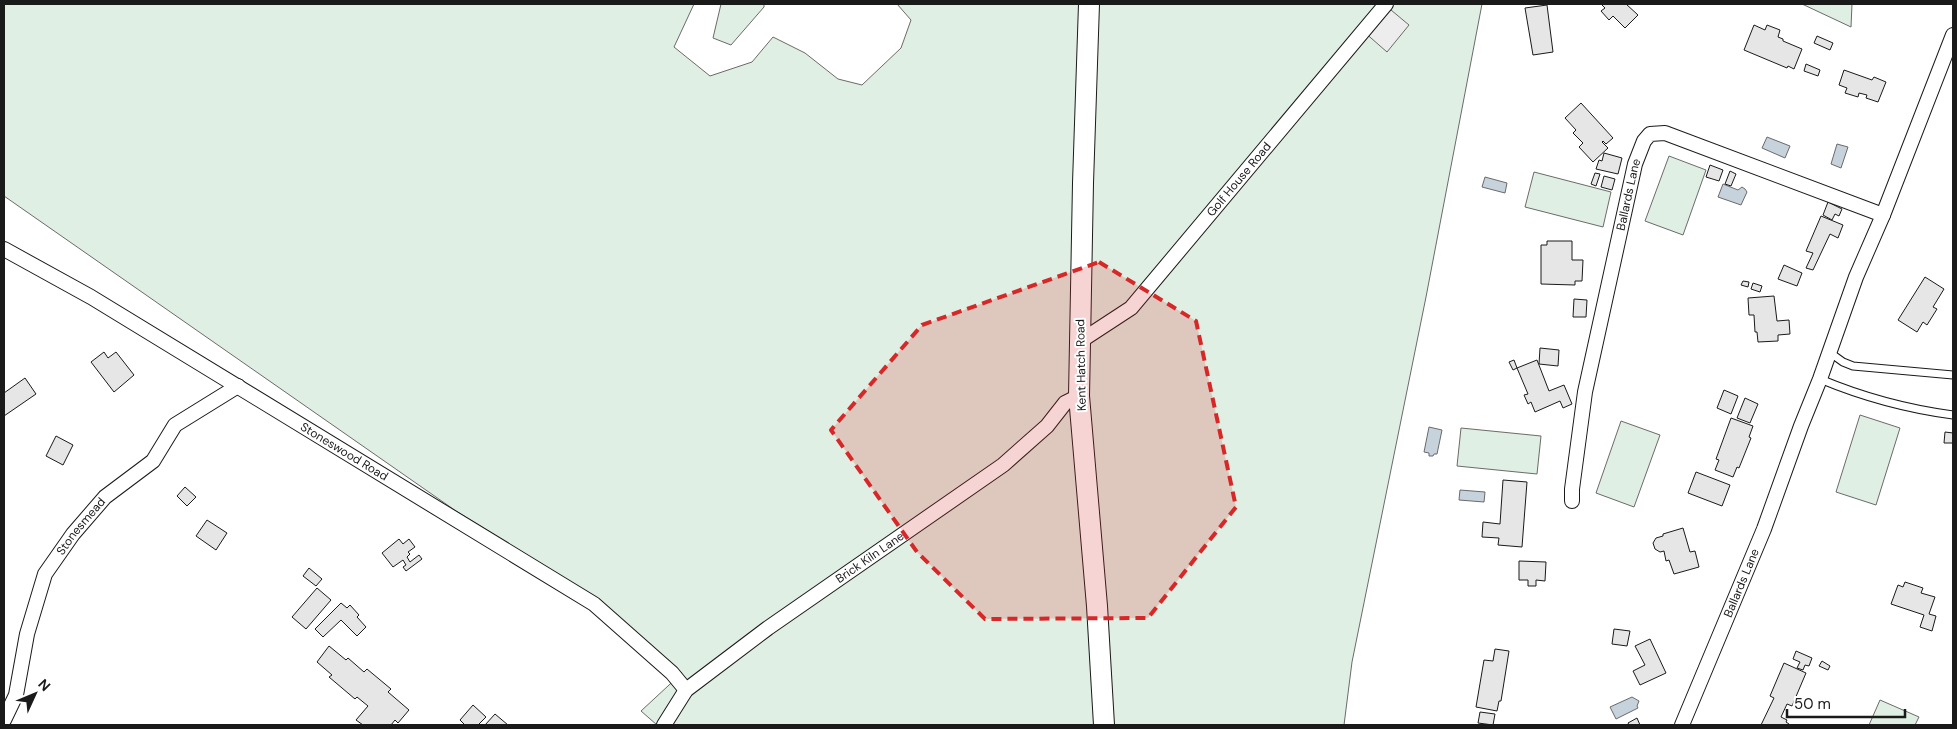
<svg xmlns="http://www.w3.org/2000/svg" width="1957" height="729" viewBox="0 0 1957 729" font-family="'DM Sans',sans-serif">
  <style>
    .green { fill: #e0efe3; stroke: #6a6a6a }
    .parking { fill: #ededed; stroke: #6a6a6a }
    .water { fill: #c6d2dc; stroke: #6a6a6a }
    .building { fill: #e6e6e6; stroke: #1a1a1a }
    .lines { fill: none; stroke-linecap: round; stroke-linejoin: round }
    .service-casing { stroke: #1a1a1a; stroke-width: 9 }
    .minor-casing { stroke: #1a1a1a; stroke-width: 16 }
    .secondary-casing { stroke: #1a1a1a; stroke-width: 22 }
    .service { stroke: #fff; stroke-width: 7 }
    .minor { stroke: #fff; stroke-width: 14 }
    .secondary { stroke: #fff; stroke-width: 20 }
    .marked { fill: #d62828; fill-opacity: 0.2; stroke: #d62828; stroke-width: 4; stroke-dasharray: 10 6; stroke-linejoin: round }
    .labels { text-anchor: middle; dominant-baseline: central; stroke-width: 4; stroke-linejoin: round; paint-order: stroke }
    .street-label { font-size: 12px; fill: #1a1a1a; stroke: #fff }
  </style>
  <rect width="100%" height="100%" fill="#fff"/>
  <g class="green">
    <polygon points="4,4 694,4 674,47 710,76 752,62 773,37 805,53 838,79 862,85 901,48 911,20 897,4 1482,4 1426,297 1352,662 1344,725 657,725 641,711 682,673 585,591 456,511 4,196"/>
    <polygon points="721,4 764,4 764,7 731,45 713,38"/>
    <polygon points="1802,4 1852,4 1851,27"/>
    <polygon points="1669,156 1706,170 1683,235 1645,221"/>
    <polygon points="1534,172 1611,192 1603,227 1525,207"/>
    <polygon points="1860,415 1900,428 1876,505 1836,492"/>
    <polygon points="1621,421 1660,435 1634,507 1596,493"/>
    <polygon points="1461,428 1541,436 1537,474 1457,466"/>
    <polygon points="1880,700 1919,717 1915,725 1869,725"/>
  </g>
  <polygon class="parking" points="1385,5 1409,25 1387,52 1363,31"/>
  <g class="water">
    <polygon points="1767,137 1790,146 1785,158 1762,148"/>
    <polygon points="1837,144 1848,147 1841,168 1831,164"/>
    <polygon points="1485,177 1507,183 1505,193 1482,187"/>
    <polygon points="1723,184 1738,190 1742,187 1745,189 1747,192 1741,205 1718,197"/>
    <polygon points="1429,427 1442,430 1437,454 1434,454 1433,456 1429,456 1429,453 1424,452"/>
    <polygon points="1460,490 1485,492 1484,502 1459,500"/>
    <polygon points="1632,697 1639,701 1637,706 1638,708 1616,719 1610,707"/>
  </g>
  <g class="building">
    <polygon points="1601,4 1626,4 1638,15 1625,28 1613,16 1609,20 1601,11 1605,8"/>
    <polygon points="1547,5 1553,52 1533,55 1525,8"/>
    <polygon points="1754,25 1765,30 1767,25 1780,30 1778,37 1783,39 1783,41 1802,49 1794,69 1788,66 1787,68 1744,50"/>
    <polygon points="1817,36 1833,43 1830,50 1814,43"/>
    <polygon points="1806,64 1820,70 1818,76 1804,71"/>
    <polygon points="1844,70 1872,80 1874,77 1886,82 1878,102 1866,98 1867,95 1859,93 1858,97 1845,93 1847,88 1839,85"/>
    <polygon points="1581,103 1613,138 1606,144 1603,141 1602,142 1608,148 1593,162 1579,147 1583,143 1573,133 1576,130 1565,118"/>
    <polygon points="1604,153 1622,158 1618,174 1596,169 1599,160 1602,161"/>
    <polygon points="1710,165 1723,170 1719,181 1706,177"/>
    <polygon points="1730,171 1736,174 1731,186 1725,184"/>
    <polygon points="1595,173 1600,174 1596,186 1591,184"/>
    <polygon points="1604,176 1615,179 1612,190 1601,187"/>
    <polygon points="1828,202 1842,209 1839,216 1835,214 1832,220 1823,215"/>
    <polygon points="1821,216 1843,225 1838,238 1830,234 1813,270 1806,268 1813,253 1806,251"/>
    <polygon points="1547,241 1572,241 1572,260 1583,260 1582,281 1575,281 1575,285 1541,284 1541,245 1547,245"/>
    <polygon points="1784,265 1802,273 1797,286 1778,279"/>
    <polygon points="1925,277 1944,289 1933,307 1937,309 1927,325 1923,322 1917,332 1898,320"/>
    <polygon points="1743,281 1749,282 1748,287 1741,285"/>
    <polygon points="1753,283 1762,286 1760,292 1751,289"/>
    <polygon points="1774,296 1777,321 1789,320 1790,334 1778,335 1778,341 1758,342 1757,332 1755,332 1754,315 1749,315 1748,298"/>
    <polygon points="1574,299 1587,300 1586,317 1573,317"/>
    <polygon points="1540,348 1559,350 1558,366 1539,364"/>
    <polygon points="104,352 108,358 116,352 134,375 114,392 91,362"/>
    <polygon points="1514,360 1517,368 1513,370 1509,362"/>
    <polygon points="1537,360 1549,391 1564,385 1572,404 1563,408 1560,401 1535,412 1531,402 1528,404 1524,395 1528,394 1517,368"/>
    <polygon points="25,378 36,394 4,416 4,393"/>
    <polygon points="1724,390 1738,396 1731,414 1717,408"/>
    <polygon points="1745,398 1758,404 1750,423 1737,418"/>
    <polygon points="1731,418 1753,426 1749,437 1751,438 1739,468 1737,467 1733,477 1715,470 1719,460 1716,459"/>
    <polygon points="1945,432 1953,433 1953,443 1944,443"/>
    <polygon points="56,436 73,445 63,465 46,456"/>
    <polygon points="1696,472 1730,485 1722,506 1688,493"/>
    <polygon points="1503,480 1527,482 1522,547 1498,545 1499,538 1482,537 1483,522 1500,524"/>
    <polygon points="185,487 196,497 187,506 177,496"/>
    <polygon points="207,520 227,533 216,550 196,536"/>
    <polygon points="1683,528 1690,552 1695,551 1699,567 1674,574 1669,560 1666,561 1664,551 1660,552 1655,549 1653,543 1656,538 1663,536 1663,534"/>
    <polygon points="399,539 403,544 409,539 415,547 408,552 410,554 407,557 410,562 419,555 422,559 406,571 403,567 406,565 403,560 393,567 382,553"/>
    <polygon points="1519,561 1546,562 1545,581 1536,580 1536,586 1528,586 1528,580 1519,580"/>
    <polygon points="309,568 322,579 316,586 303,576"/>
    <polygon points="1905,582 1923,588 1921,593 1935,597 1929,614 1936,616 1932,631 1920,627 1924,615 1891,604 1898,585 1903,587"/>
    <polygon points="317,588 331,600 306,629 292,617"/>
    <polygon points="341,603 347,608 350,605 359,615 357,617 366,627 357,636 341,620 323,637 315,629"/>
    <polygon points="1614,629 1630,631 1627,646 1612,644"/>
    <polygon points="1650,639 1666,673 1640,685 1633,671 1645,665 1635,646"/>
    <polygon points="329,646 346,660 348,658 364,672 367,669 391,689 388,692 409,710 398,723 395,720 391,725 363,725 356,720 368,706 357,697 355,699 329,677 332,675 317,662"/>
    <polygon points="1495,649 1509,651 1501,701 1499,701 1497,711 1476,707 1484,660 1493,661"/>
    <polygon points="1796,651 1812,658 1809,666 1805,665 1803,670 1797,668 1800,662 1793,659"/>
    <polygon points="1822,661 1830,666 1828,670 1819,666"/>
    <polygon points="1784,663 1806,673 1792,706 1787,704 1781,717 1787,720 1786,722 1789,724 1788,725 1761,725 1774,698 1770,696"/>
    <polygon points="473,705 486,717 478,725 465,725 460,720"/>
    <polygon points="1480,712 1495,714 1493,725 1478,723"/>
    <polygon points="495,714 508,725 485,725"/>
    <polygon points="1637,718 1640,725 1629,725 1628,723"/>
  </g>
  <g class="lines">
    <g class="service-casing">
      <g id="service">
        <polyline points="1829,352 1843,362 1853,366 1953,375"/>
        <path d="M1820,379C1863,397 1908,409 1953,415"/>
      </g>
    </g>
    <g class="minor-casing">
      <g id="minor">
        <path id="s1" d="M4,249L91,297L594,604L672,673L686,690"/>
        <path id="s2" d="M1079,342L1131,308L1386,4"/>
        <path id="s3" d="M1572,501V489L1585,392L1635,164L1644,141L1650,134L1665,133L1883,215"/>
        <path id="s4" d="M4,720L16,695L27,634L45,574L73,534L105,497L153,461L175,425L238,386"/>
        <path id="s5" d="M664,725L686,690L768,628L1003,465L1047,426L1065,403L1079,396"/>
        <path id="s6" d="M1682,725L1764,529L1801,426L1820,379L1856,277L1883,215L1953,35"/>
      </g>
    </g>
    <g class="secondary-casing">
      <polyline id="secondary" points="1089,4 1083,183 1079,396 1097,606 1104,725"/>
    </g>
    <use href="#service" class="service"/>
    <use href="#minor" class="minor"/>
    <use href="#secondary" class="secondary"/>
  </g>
  <path class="marked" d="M1099,262L1196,321L1236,507L1148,618L985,619L917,552L831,430L922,325Z"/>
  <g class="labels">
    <g class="street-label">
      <text stroke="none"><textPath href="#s2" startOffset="230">Golf House Road</textPath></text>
      <text stroke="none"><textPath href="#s3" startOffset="312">Ballards Lane</textPath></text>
      <text transform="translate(1081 365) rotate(-91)">Kent Hatch Road</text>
      <text stroke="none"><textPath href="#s1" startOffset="396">Stoneswood Road</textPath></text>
      <text stroke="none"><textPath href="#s4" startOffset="212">Stonesmead</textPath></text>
      <text stroke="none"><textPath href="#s5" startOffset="268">Brick Kiln Lane</textPath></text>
      <text stroke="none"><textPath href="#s6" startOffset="154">Ballards Lane</textPath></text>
    </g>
  </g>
  <rect width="1957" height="729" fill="none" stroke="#1a1a1a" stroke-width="10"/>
  <g transform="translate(35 694) rotate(46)" stroke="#ffffff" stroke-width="4" paint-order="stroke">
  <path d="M0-4L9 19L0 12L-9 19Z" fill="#1a1a1a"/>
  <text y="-8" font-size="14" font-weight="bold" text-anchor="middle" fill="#1a1a1a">N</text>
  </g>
  <path d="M1787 709v8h118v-8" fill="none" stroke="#1a1a1a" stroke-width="2.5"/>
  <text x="1794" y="709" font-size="15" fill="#1a1a1a" stroke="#ffffff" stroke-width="4" paint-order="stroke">50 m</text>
</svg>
